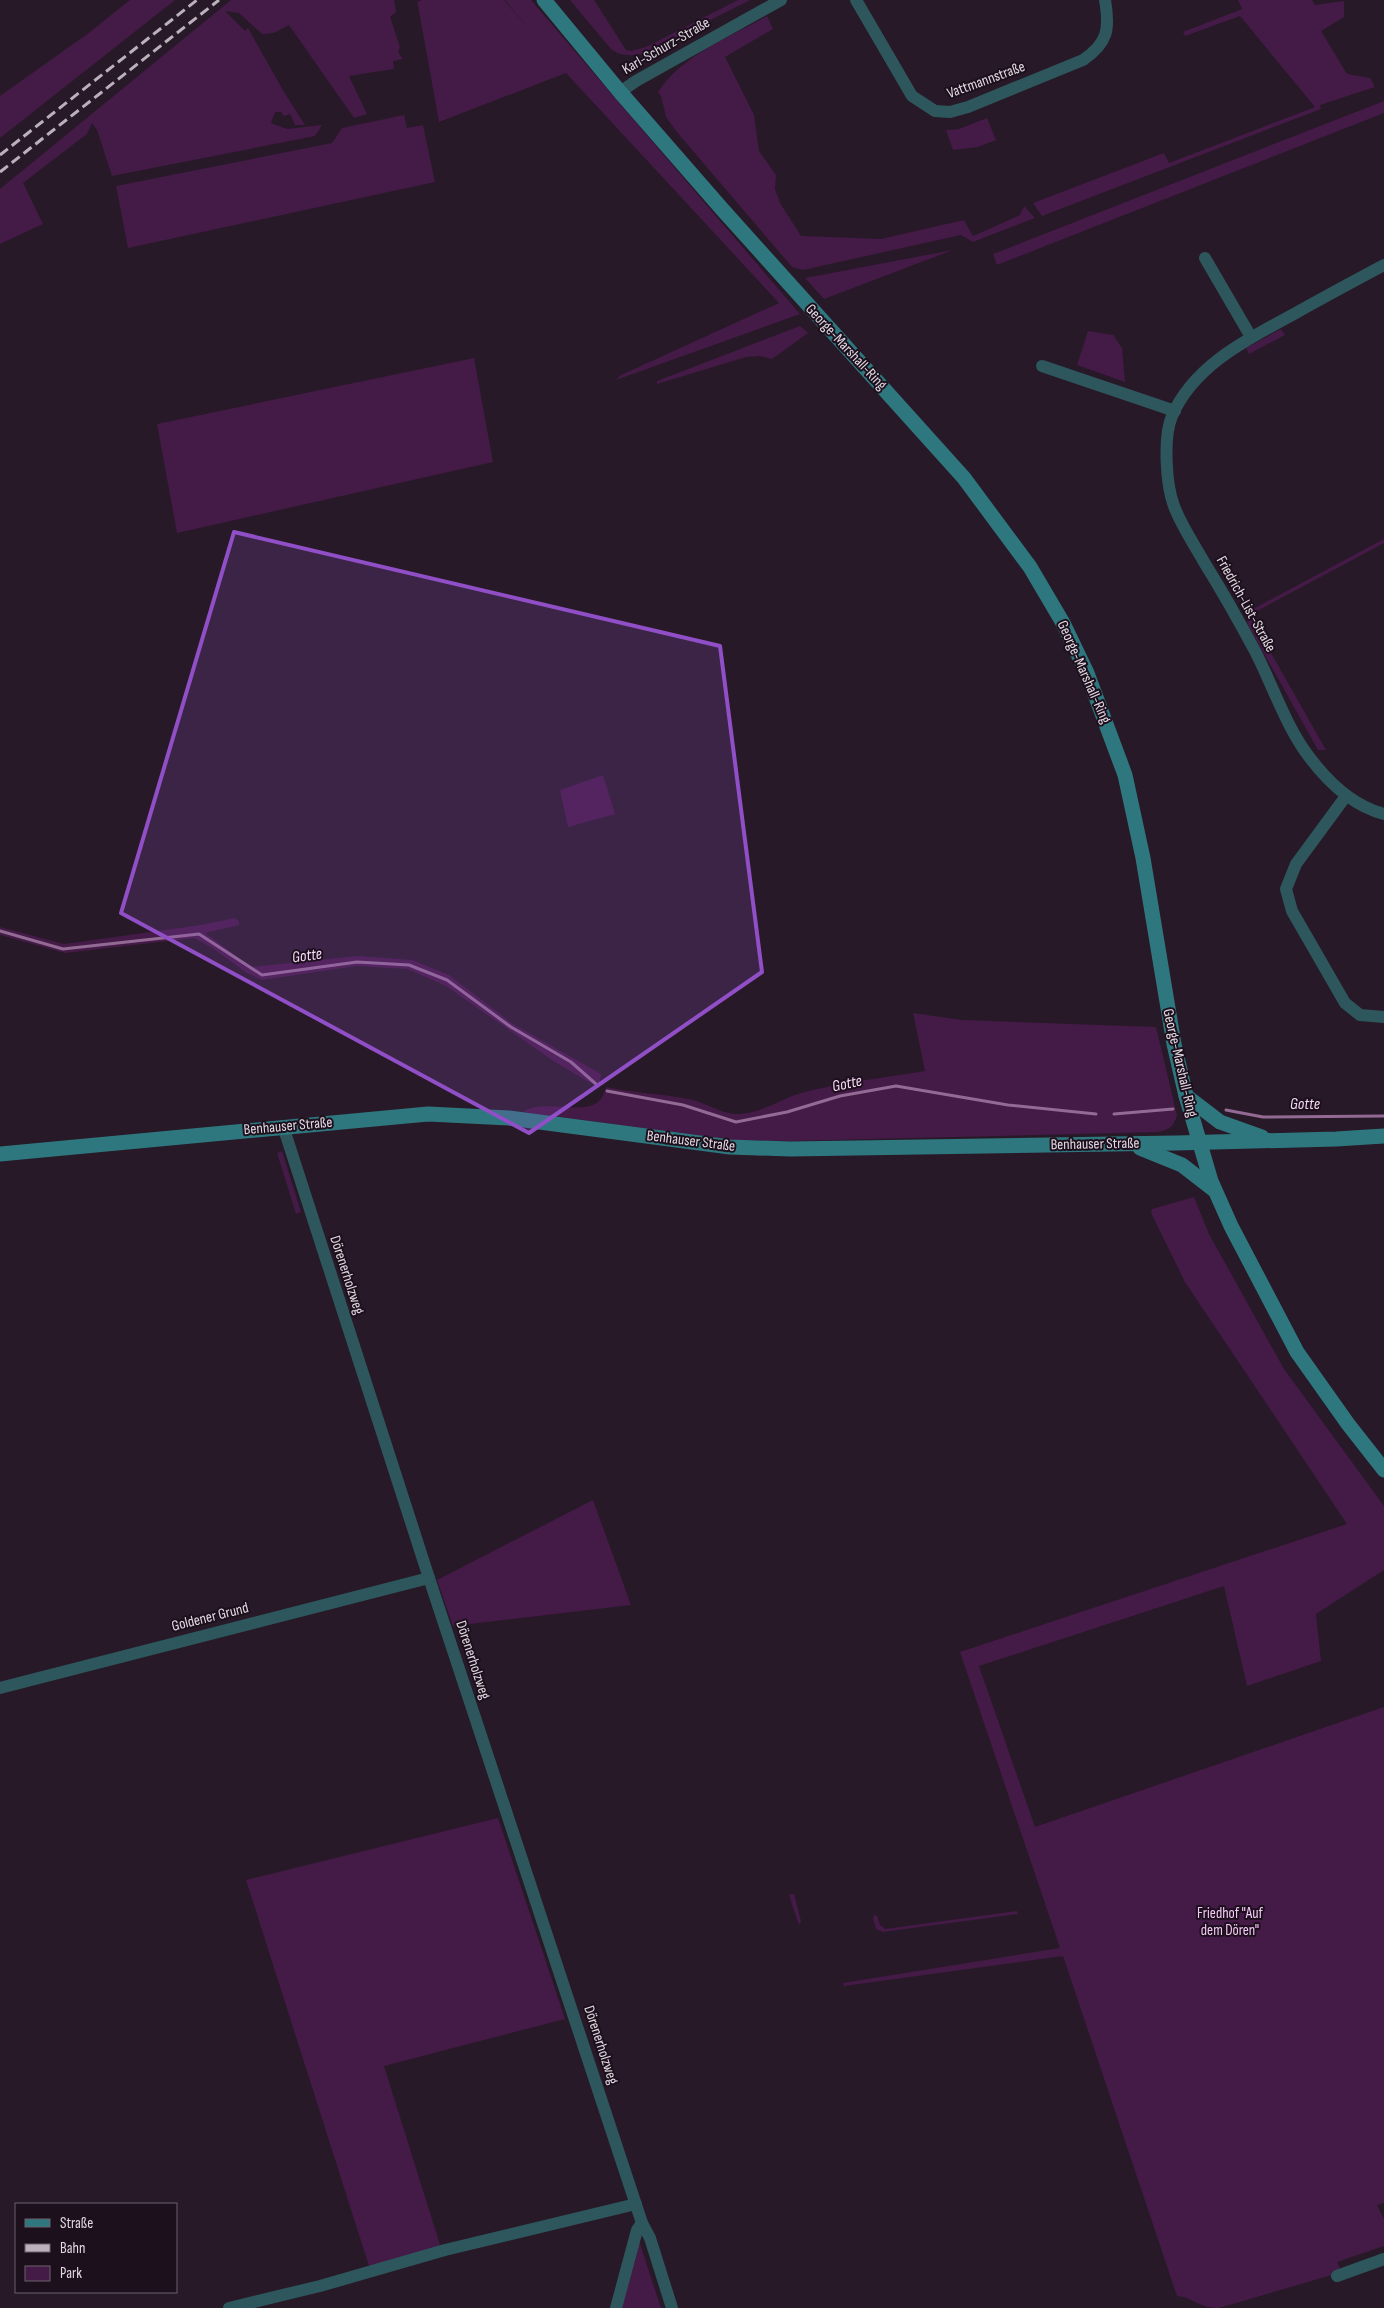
<svg xmlns="http://www.w3.org/2000/svg" width="1384" height="2308" viewBox="0 0 1384 2308" font-family="'Sofia Sans Condensed',sans-serif">
  <style>
    .green { fill: #441a47 }
    .lines { fill: none; stroke-linecap: round; stroke-linejoin: round }
    .stream { stroke: #926a93; stroke-width: 3 }
    .street { stroke: #2d575c; stroke-width: 12 }
    .secondary { stroke: #2e777e; stroke-width: 15 }
    .rail { stroke: #bbb1bb; stroke-width: 3; stroke-dasharray: 10 5; stroke-linecap: butt }
    .marked { fill: #904fc6; fill-opacity: 0.2; stroke: #904fc6; stroke-width: 4; stroke-linejoin: round }
    .labels { text-anchor: middle; dominant-baseline: central; stroke-width: 4; stroke-linejoin: round; paint-order: stroke }
    .street-label { font-size: 15px; fill: #e2d9e3; stroke: #1d101d }
    .park-label { font-size: 15px; fill: #f6c8f7; stroke: #1d101d }
    .water-label { font-size: 16px; font-style: italic; fill: #f8d9f8; stroke: #1d101d }
  </style>
  <rect width="100%" height="100%" fill="#271927"/>
  <g class="green">
    <polygon points="130,0 175,0 0,138 0,96 90,32"/>
    <polygon points="231,0 394,0 396,12 390,17 400,47 398,52 403,59 393,61 394,69 349,76 367,114 354,118 289,25 274,33 262,34 239,13 225,11 245,31 248,28 284,92 305,125 295,125 290,114 284,116 281,112 275,112 271,123 287,129 322,125 315,136 112,176 97,130 92,123 87,134 23,183 43,224 0,244 0,189"/>
    <polygon points="417,0 418,2 422,0 504,0 528,28 505,0 531,0 800,314 616,380 621,375 779,303 566,73 439,122"/>
    <path d="M570,0H594L626,50L631,51L646,47L738,0H750L645,53C632,56 622,57 611,49Z"/>
    <polygon points="1238,0 1312,0 1315,5 1344,1 1344,17 1321,31 1347,74 1370,78 1375,87 1320,105 1321,109 1042,216 1033,203 1164,153 1169,163 1315,107 1240,16 1185,36 1183,32 1242,9"/>
    <path d="M767,16L773,29L725,57L754,115L759,151L776,175L775,189L780,203L801,236L881,239L964,220L973,236L1020,215L1024,206L1035,218L973,242L961,235L803,270L792,267L676,131L666,117L661,96L658,92C682,55 730,37 767,16Z"/>
    <polygon points="1384,101 1384,113 997,265 993,254"/>
    <polygon points="404,115 407,128 423,125 435,182 128,248 116,186 332,143 342,128"/>
    <polygon points="987,118 996,140 978,147 953,150 946,130 959,129"/>
    <polygon points="953,250 824,299 805,278"/>
    <polygon points="800,326 808,333 772,359 760,356 746,357 657,384 657,381"/>
    <polygon points="1281,329 1285,335 1249,354 1246,348"/>
    <polygon points="1088,331 1113,335 1122,348 1125,382 1077,365"/>
    <polygon points="474,358 493,462 177,533 157,424"/>
    <polygon points="1384,539 1384,543 1255,612 1253,609"/>
    <polygon points="1249,614 1326,750 1318,750 1248,625 1246,615"/>
    <polygon points="603,775 615,814 568,827 560,790"/>
    <polygon points="235,918 239,921 239,925 205,933 251,967 358,956 412,960 449,975 513,1024 601,1074 599,1088 555,1062 446,986 408,969 357,966 262,980 247,973 211,947 194,938 65,953 0,935 0,927 64,944 201,925"/>
    <path d="M913,1013L962,1020L1156,1027L1177,1115C1174,1126 1170,1129 1159,1132L789,1141L732,1140L523,1112C543,1098 584,1116 599,1101C603,1098 604,1092 606,1087C634,1093 662,1094 689,1099C705,1102 719,1113 736,1114C759,1115 780,1099 801,1093C842,1082 884,1078 925,1071Z"/>
    <polygon points="282,1151 301,1212 296,1214 277,1153"/>
    <path d="M1194,1197L1209,1234L1284,1369L1384,1506V1570L1316,1614L1321,1661L1247,1686L1224,1586L979,1666L1035,1827L1384,1707V2203L1377,2205L1384,2219V2246L1337,2262L1342,2272L1219,2308C1198,2308 1195,2298 1177,2296L1063,1956L844,1986L843,1983L1060,1948L960,1652L1347,1524L1185,1282L1151,1213L1152,1209Z"/>
    <polygon points="593,1500 631,1605 453,1626 437,1580"/>
    <polygon points="498,1818 565,2019 384,2066 441,2248 369,2266 246,1880"/>
    <polygon points="794,1894 801,1921 799,1925 789,1895"/>
    <polygon points="1017,1911 1018,1914 883,1932 876,1929 873,1919 874,1915 877,1916 880,1925 885,1929"/>
    <polygon points="639,2241 661,2308 621,2308"/>
  </g>
  <g class="lines">
    <g class="stream">
      <polyline points="0,931 63,949 199,934 262,975 357,962 409,965 447,980 511,1027 571,1062 596,1084"/>
      <polyline points="607,1091 683,1105 736,1122 787,1112 840,1096 896,1086 1008,1105 1096,1114"/>
      <polyline points="1226,1110 1263,1117 1384,1116"/>
      <polyline points="1114,1114 1173,1109"/>
    </g>
    <g class="street">
      <path d="M856,0L912,96L935,111L950,112L968,107L1083,60C1108,43 1110,29 1105,0"/>
      <polyline points="620,92 636,81 781,0"/>
      <polyline points="1205,258 1251,337"/>
      <path d="M1384,265C1354,281 1324,297 1294,314C1248,339 1194,365 1172,416C1163,437 1166,485 1174,506C1181,525 1194,544 1204,562C1222,591 1239,621 1255,651C1273,686 1286,727 1310,758C1329,783 1353,806 1384,814"/>
      <polyline points="1042,366 1175,411"/>
      <polyline points="1346,796 1296,864 1286,889 1292,911 1345,1003 1360,1015 1384,1017"/>
      <polyline points="283,1126 429,1578 642,2223 650,2238 672,2308"/>
      <polyline points="0,1688 429,1578"/>
      <polyline points="1337,2276 1384,2259"/>
      <polyline points="229,2308 320,2286 445,2250 636,2204"/>
      <polyline points="616,2308 637,2230 642,2223"/>
    </g>
    <g class="secondary">
      <polyline points="544,0 620,92 722,209 964,478 1030,567 1063,623 1087,673 1125,775 1143,858 1174,1044 1186,1096 1211,1181 1231,1226 1297,1352 1348,1424 1384,1470"/>
      <polyline points="1186,1096 1220,1122 1262,1137"/>
      <polyline points="1140,1148 1182,1165 1213,1189"/>
      <polyline points="0,1154 428,1114 509,1118 730,1147 790,1149 1176,1143 1336,1139 1384,1136"/>
    </g>
    <g class="rail">
      <polyline points="0,155 197,0"/>
      <polyline points="0,172 219,0"/>
    </g>
  </g>
  <path class="marked" d="M234,532L720,646L762,972L529,1133L121,913Z"/>
  <g class="labels">
    <g class="street-label">
      <text transform="translate(666 46) rotate(-30)">Karl-Schurz-Straße</text>
      <text transform="translate(986 80) rotate(-20)">Vattmannstraße</text>
      <text transform="translate(846 347) rotate(47)">George-Marshall-Ring</text>
      <text transform="translate(1246 604) rotate(61)">Friedrich-List-Straße</text>
      <text transform="translate(1084 672) rotate(66)">George-Marshall-Ring</text>
      <text transform="translate(1180 1063) rotate(77)">George-Marshall-Ring</text>
      <text transform="translate(288 1126) rotate(-5)">Benhauser Straße</text>
      <text transform="translate(691 1141) rotate(7)">Benhauser Straße</text>
      <text transform="translate(1095 1144) rotate(-1)">Benhauser Straße</text>
      <text transform="translate(347 1275) rotate(72)">Dörenerholzweg</text>
      <text transform="translate(210 1617) rotate(-14)">Goldener Grund</text>
      <text transform="translate(473 1660) rotate(72)">Dörenerholzweg</text>
      <text transform="translate(601 2045) rotate(72)">Dörenerholzweg</text>
    </g>
    <g class="park-label">
      <text x="1230" y="1913">Friedhof "Auf<tspan x="1230" dy="17">dem Dören"</tspan></text>
    </g>
    <g class="water-label">
      <text transform="translate(307 956) rotate(-8)">Gotte</text>
      <text transform="translate(847 1084) rotate(-12)">Gotte</text>
      <text x="1305" y="1104">Gotte</text>
    </g>
  </g>
  <rect x="15" y="2203" width="162" height="90" fill="#1d101d" stroke="#6c606c"/>
  <rect x="25" y="2219" width="25" height="8" fill="#2e777e" stroke="#6c606c"/>
  <text x="60" y="2228" font-size="15" fill="#e2d9e3">Straße</text>
  <rect x="25" y="2244" width="25" height="8" fill="#bbb1bb" stroke="#6c606c"/>
  <text x="60" y="2253" font-size="15" fill="#e2d9e3">Bahn</text>
  <rect x="25" y="2266" width="25" height="15" fill="#441a47" stroke="#6c606c"/>
  <text x="60" y="2278" font-size="15" fill="#e2d9e3">Park</text>
</svg>
